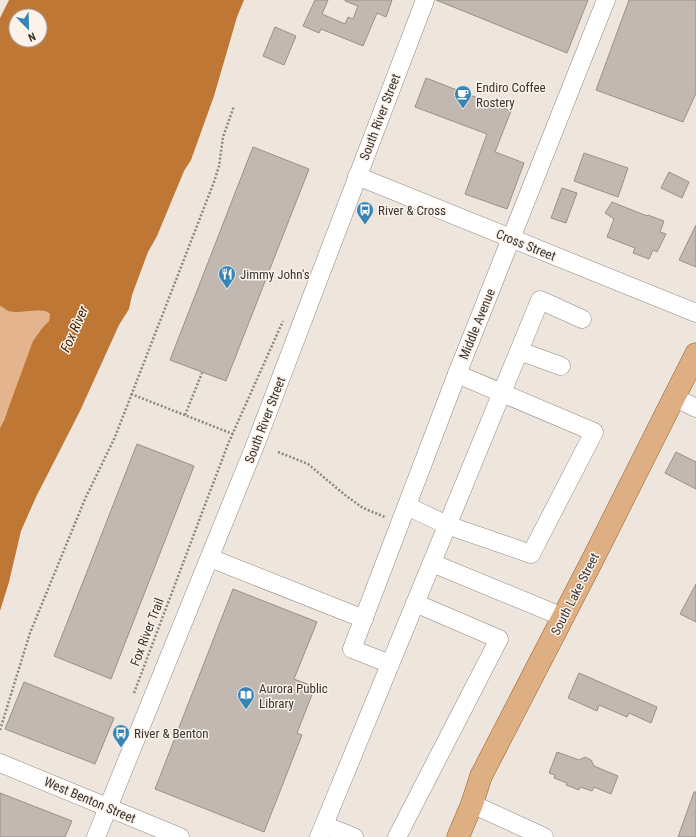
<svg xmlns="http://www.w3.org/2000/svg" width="696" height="837" viewBox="0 0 696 837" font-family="'Roboto Condensed',sans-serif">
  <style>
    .green { fill: #e4b48e }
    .water { fill: #be7734; fill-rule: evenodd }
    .building { fill: #c1b8b1; stroke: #999089 }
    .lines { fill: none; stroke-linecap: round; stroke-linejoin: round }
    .minor-casing { stroke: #908780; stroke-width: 19 }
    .major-casing { stroke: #95612f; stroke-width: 23 }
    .path { stroke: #8c8681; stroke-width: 2.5; stroke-dasharray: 2 2; stroke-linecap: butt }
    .minor { stroke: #fff; stroke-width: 18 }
    .major { stroke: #ddaf82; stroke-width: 22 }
    .labels { text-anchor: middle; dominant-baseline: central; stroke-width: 3; stroke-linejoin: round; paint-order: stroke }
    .poi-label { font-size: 13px; fill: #393532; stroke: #fcf2ea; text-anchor: start }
    .street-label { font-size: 13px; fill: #393532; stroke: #fcf2ea }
    .water-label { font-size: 14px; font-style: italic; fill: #3e2104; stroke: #fcf2ea }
  </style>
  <rect width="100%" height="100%" fill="#eee5dd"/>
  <path class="green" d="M0,306C3,307 6,310 8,311C22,315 42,306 50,314L49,321L43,327L0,428Z"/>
  <path class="water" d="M9,0H244L237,17L214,96L191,160L184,171L157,236L148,252L132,295L129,309L119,325L80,411L36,497L21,531L9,582L0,611V428L4,420L33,341L43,327L49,321L50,314C42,306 22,315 8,311C6,310 3,307 0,306V18ZM16,16H40V40H16Z"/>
  <g class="building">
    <polygon points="315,0 328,0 322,14 345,24 348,17 353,19 358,6 345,1 345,0 392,0 386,17 377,13 363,46 321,29 319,33 303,26"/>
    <polygon points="436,0 588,0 567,53"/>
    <polygon points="629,0 696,0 696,93 683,122 596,90"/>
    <polygon points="275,27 296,36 284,65 263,56"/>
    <polygon points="426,78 511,111 495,152 524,163 507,209 465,194 487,134 415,107"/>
    <polygon points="253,147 309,169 226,381 170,360"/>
    <polygon points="584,153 628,168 618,197 574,181"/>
    <polygon points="669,172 689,182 682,198 661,188"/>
    <polygon points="562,188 577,193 566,223 551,218"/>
    <polygon points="612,202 647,216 648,215 664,221 660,232 666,234 657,252 653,250 649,259 633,253 635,248 607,237 614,219 605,213"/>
    <polygon points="696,225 696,267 679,260"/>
    <polygon points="137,444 194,466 111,679 54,656"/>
    <polygon points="676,452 696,462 696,489 665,473"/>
    <polygon points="696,584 696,622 680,614"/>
    <polygon points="233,589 317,622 294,679 315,687 297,733 302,735 264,832 155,789"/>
    <polygon points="579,673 657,707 651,723 629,713 627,717 599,705 597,711 568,698"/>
    <polygon points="24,682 114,718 95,764 5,729"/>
    <polygon points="557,752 579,760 585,757 591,760 594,766 618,776 611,794 594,787 592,791 580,787 579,790 566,785 567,783 554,778 555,775 549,773"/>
    <polygon points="694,792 696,792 696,837 678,837"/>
    <polygon points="0,793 72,821 65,837 0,837"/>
  </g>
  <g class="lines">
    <g class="minor-casing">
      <g id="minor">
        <polyline points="357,176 696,313"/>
        <polyline points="519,351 561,366"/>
        <polyline points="674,397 696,408"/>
        <polyline points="407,506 447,525 531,554 594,432 457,374"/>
        <polyline points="210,558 364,619"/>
        <polyline points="432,563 563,617"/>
        <polyline points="390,664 352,649 457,374 606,0"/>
        <polyline points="0,763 180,837"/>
        <polyline points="472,804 544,837"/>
        <polyline points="324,825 354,837"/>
        <polyline points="96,837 256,443 425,0"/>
        <polyline points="319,837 540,300 582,319"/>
        <polyline points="397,837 499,639 415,603"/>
      </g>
    </g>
    <g class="major-casing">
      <polyline id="major" points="458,837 472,804 481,776 594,557 696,354"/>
    </g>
    <g class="path">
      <polyline points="131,394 233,434"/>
      <polyline points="185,415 202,373"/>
      <polyline points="278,452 308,464 345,495 363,508 385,517"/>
      <polyline points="134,693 228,444 283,321"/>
      <polyline points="0,730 30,633 85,499 115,437 214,182 219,166 223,137 234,106"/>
    </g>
    <use href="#minor" class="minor"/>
    <use href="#major" class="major"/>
  </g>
  <defs>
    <g id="cafe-pin" transform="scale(0.9)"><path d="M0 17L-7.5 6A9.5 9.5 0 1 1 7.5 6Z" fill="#3785b7" stroke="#fcf2ea"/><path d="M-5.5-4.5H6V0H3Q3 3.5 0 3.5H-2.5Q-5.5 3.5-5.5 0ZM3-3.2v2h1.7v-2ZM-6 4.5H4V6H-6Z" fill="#fff"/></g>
    <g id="bus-pin" transform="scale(0.9)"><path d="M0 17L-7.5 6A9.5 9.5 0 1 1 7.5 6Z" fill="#3785b7" stroke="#fcf2ea"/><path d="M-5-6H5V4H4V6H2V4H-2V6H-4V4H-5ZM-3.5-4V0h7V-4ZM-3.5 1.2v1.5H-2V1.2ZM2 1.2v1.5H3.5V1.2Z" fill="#fff"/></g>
    <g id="restaurant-pin" transform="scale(0.9)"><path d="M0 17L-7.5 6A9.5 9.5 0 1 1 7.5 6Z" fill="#3785b7" stroke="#fcf2ea"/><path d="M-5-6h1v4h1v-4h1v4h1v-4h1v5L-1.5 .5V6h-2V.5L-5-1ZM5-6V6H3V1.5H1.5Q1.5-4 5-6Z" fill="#fff"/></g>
    <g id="library-pin" transform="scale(0.9)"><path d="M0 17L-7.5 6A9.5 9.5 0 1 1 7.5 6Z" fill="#3785b7" stroke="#fcf2ea"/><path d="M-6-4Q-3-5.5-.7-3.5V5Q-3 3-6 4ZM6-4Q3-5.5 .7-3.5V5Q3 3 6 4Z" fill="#fff"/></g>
  </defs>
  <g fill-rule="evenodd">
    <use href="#cafe-pin" x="463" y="94"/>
    <use href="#bus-pin" x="365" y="210"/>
    <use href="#restaurant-pin" x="227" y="274"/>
    <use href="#library-pin" x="246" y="695"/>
    <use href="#bus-pin" x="121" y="733"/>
  </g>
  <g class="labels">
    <g class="poi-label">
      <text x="476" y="87">Endiro Coffee<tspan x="476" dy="15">Rostery</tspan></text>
      <text x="378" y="210">River &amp; Cross</text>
      <text x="240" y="274">Jimmy John's</text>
      <text x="259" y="688">Aurora Public<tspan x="259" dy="15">Library</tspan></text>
      <text x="134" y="733">River &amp; Benton</text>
    </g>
    <g class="street-label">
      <text transform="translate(380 117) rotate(-69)">South River Street</text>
      <text transform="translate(526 245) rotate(22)">Cross Street</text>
      <text transform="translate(477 324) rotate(-68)">Middle Avenue</text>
      <text transform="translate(265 420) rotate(-69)">South River Street</text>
      <text transform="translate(575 594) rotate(-63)">South Lake Street</text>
      <text transform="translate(147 632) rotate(-69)">Fox River Trail</text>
      <text transform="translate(90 800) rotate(23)">West Benton Street</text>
    </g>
    <g class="water-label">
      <text transform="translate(74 329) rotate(-66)">Fox River</text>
    </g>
  </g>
  <g transform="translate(28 28) rotate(157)"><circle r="19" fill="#fcf2ea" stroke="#aea6a0"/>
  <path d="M0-3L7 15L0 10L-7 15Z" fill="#3785b7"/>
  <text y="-6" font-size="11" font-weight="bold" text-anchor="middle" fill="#393532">N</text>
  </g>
</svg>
